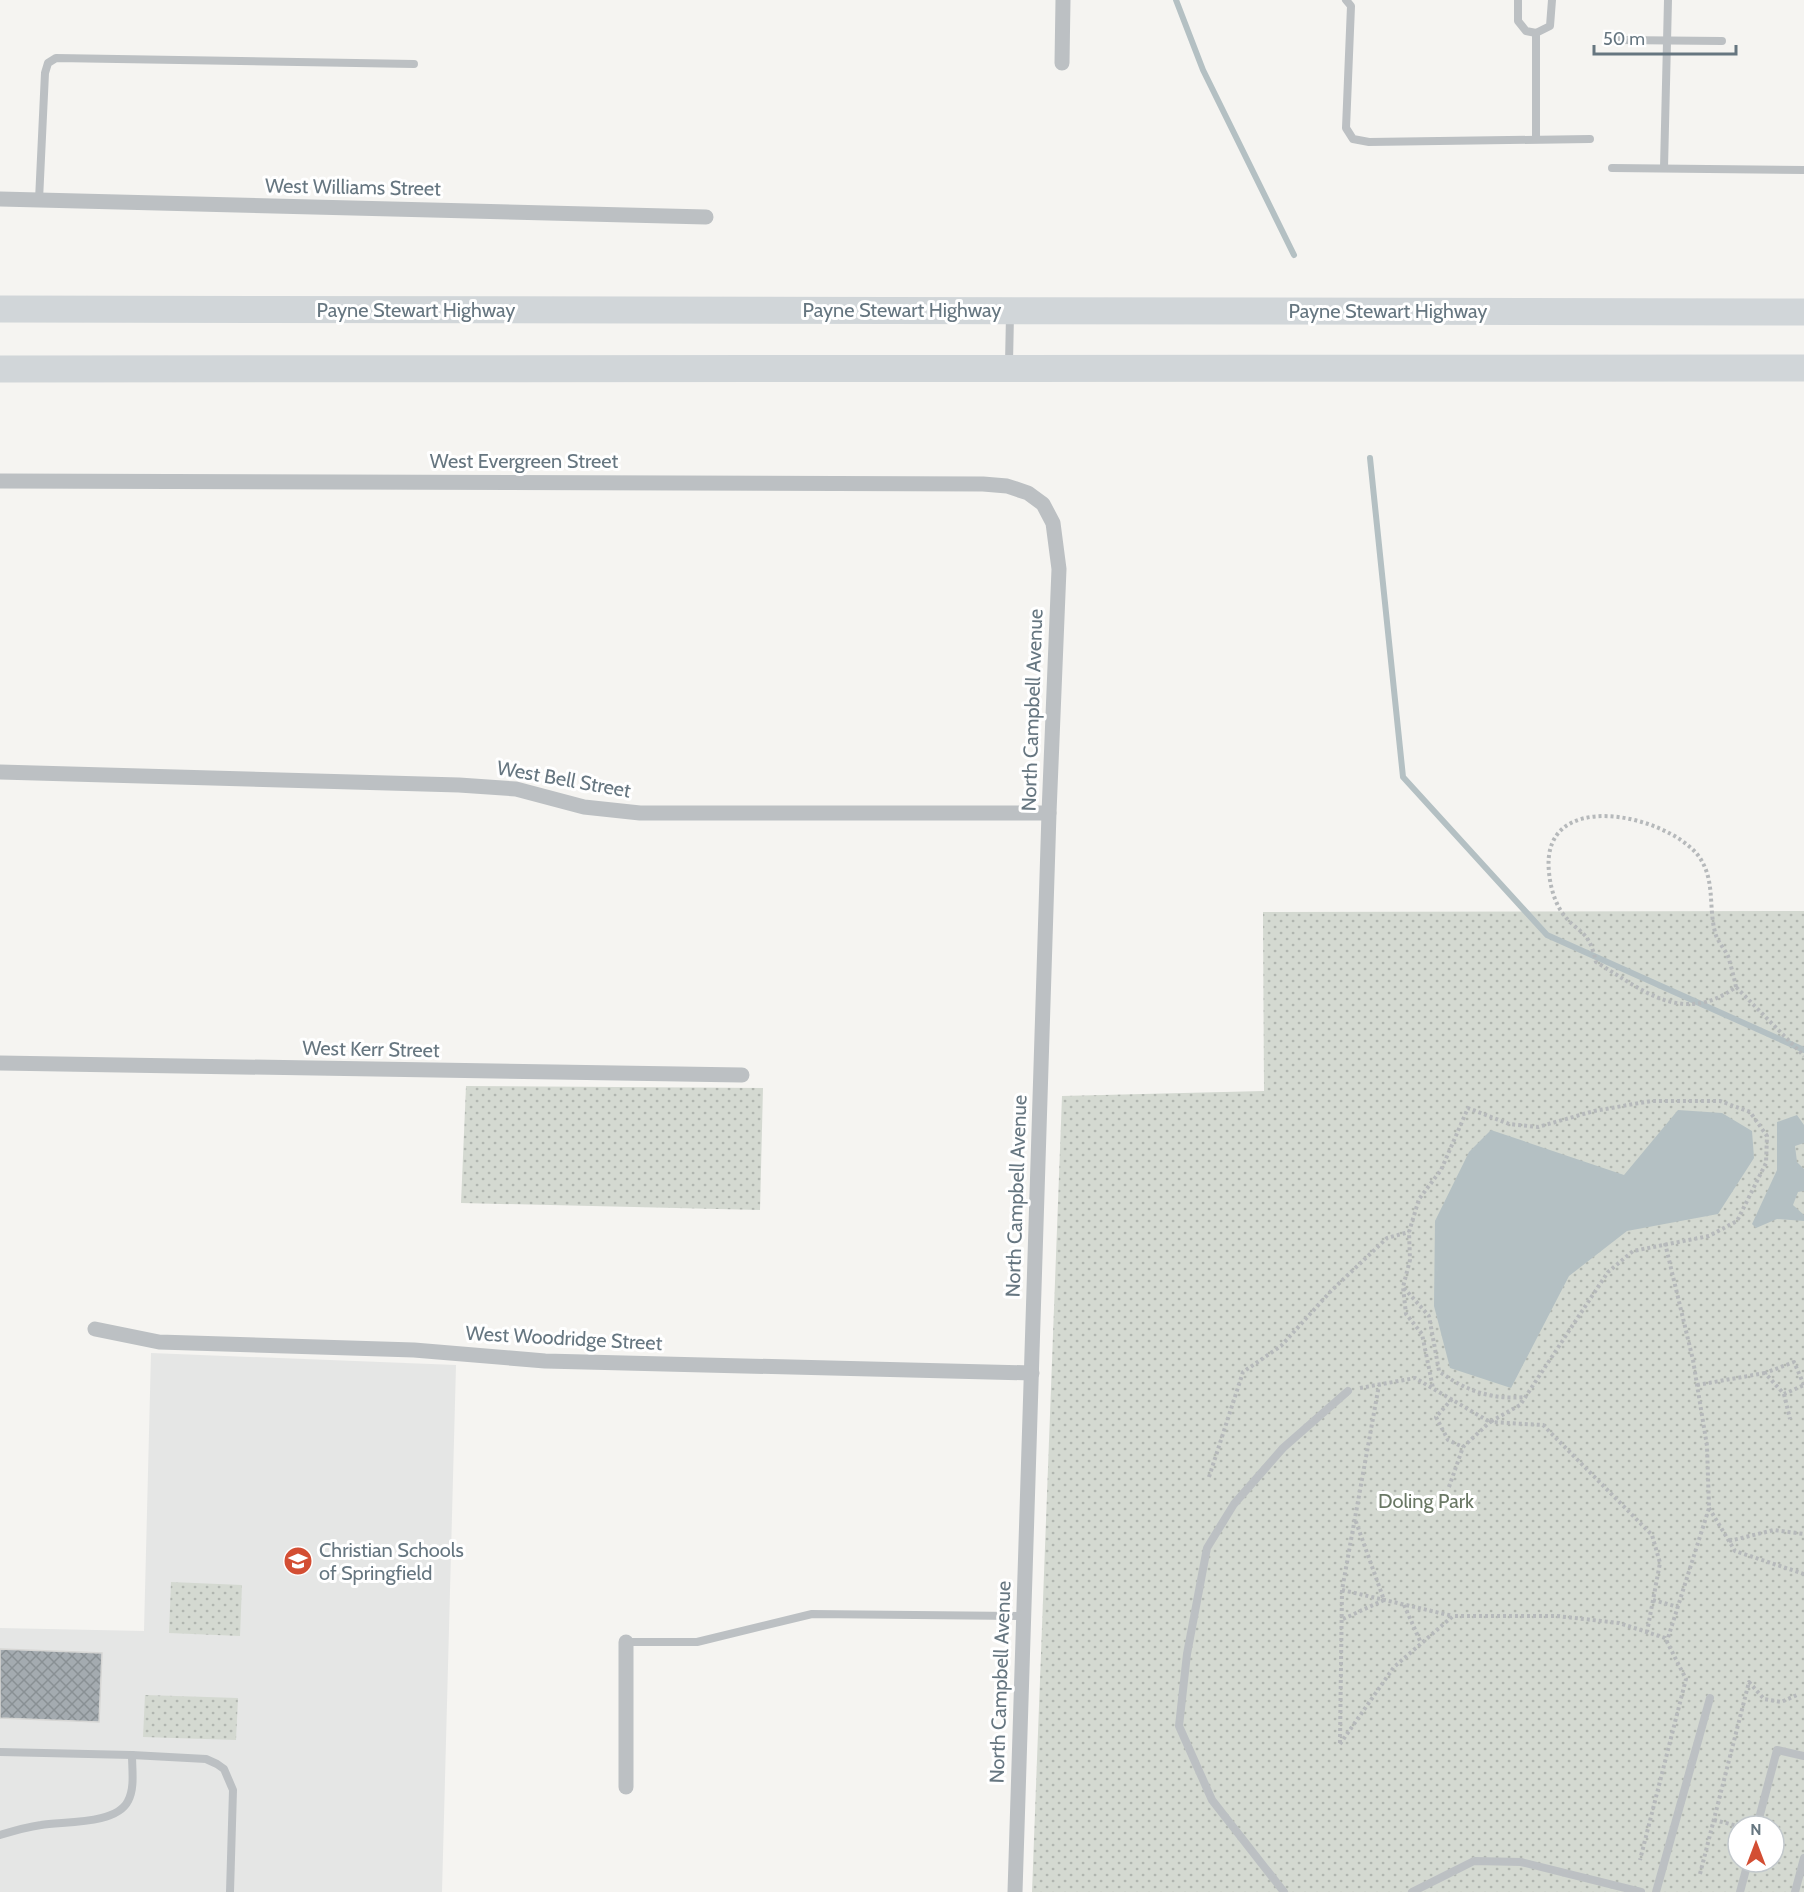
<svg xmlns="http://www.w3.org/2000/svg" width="1804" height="1892" viewBox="0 0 1804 1892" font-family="Cabin,sans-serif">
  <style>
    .built { fill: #e5e6e5 }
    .grass { fill: url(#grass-dots); fill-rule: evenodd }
    .water { fill: #b4c0c3 }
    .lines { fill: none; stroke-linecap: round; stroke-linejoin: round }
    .stream { stroke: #b4c0c3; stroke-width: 6 }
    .building { fill: url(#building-cross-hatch); stroke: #d6d6d4; stroke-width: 1.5 }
    .path { stroke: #b6b9bb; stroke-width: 4; stroke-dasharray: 3 3; stroke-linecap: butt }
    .lane { stroke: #bcc0c3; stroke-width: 8 }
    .street { stroke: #bcc0c3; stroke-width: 15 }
    .highway { stroke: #d1d6d9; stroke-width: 27 }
    .labels { text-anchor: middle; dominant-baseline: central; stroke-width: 6; stroke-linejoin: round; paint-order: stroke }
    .street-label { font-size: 20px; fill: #667680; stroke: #fff }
    .park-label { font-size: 20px; fill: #697764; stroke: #fff }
    .poi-label { font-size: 20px; fill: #667680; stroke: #fff; text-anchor: start }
  </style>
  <defs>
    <pattern id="grass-dots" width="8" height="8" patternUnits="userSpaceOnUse" patternTransform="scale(1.5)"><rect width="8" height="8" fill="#d4d9d1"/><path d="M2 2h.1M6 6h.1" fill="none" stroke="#b0b5af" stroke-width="1.8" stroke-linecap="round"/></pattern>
    <pattern id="building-cross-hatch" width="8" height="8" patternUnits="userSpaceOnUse" patternTransform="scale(1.5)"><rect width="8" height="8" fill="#a4abb0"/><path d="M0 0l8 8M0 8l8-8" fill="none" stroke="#899094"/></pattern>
  </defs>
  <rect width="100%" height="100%" fill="#f5f4f1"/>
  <polygon class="built" points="151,1353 456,1365 442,1892 0,1892 0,1628 144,1631"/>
  <g class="grass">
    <path d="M1804,911V1892H1032L1062,1096L1264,1091L1263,912ZM1738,1826H1774V1862H1738Z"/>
    <polygon points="466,1086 763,1088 760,1210 461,1203"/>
    <polygon points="171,1582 242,1585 240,1636 169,1633"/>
    <polygon points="145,1695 238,1698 236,1740 143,1737"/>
  </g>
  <g class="water">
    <polygon points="1678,1110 1722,1113 1752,1131 1754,1158 1718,1214 1627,1231 1569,1276 1511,1388 1450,1368 1434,1306 1435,1221 1469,1152 1491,1130 1624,1175"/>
    <polygon points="1797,1115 1804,1125 1804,1143 1795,1146 1797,1162 1804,1169 1804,1191 1798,1192 1793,1205 1804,1215 1804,1221 1777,1219 1756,1228 1752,1224 1777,1170 1777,1122"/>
  </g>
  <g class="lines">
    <g class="stream">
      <polyline points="1176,0 1203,70 1294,255"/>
      <polyline points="1370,458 1403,777 1547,935 1804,1050"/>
    </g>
  </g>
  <polygon class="building" points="0,1649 102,1653 99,1722 0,1718"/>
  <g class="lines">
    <g class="path">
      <path d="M1736,987C1734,977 1731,966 1728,956C1724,948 1717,941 1715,932C1708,905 1716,878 1697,854C1662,813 1540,788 1549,872C1550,885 1554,900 1561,911C1577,935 1588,926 1596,962C1643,990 1682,1026 1736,987L1804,1056"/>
      <polyline points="1665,1243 1693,1360 1707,1446 1709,1508 1667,1641"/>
      <path d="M1404,1288L1429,1316L1439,1371C1465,1391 1493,1400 1525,1397"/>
      <polyline points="1697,1385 1765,1373"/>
      <polyline points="1804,1385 1794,1362 1765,1373 1784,1394 1804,1385"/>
      <polyline points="1360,1388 1415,1378 1490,1422 1520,1405 1608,1272 1633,1251 1709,1236 1737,1221 1766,1163 1767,1136 1750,1112 1720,1101 1651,1101 1594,1111 1538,1127 1509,1124 1468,1108 1441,1170 1419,1199 1409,1232 1410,1260 1403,1287 1406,1314 1422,1334 1433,1388"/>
      <polyline points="1784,1394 1790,1419"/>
      <polyline points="1452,1399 1436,1417 1448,1440 1463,1447"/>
      <polyline points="1209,1477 1243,1372 1281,1346 1331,1291 1387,1238 1409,1232"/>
      <polyline points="1449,1487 1463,1447 1490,1422 1543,1425 1652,1535 1660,1563 1647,1632"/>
      <polyline points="1709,1508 1735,1551 1804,1574"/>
      <polyline points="1729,1541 1774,1530 1804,1534"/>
      <polyline points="1342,1590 1453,1616"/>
      <polyline points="1653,1600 1678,1607"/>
      <polyline points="1404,1605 1421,1643"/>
      <polyline points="1343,1619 1384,1600 1355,1519"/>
      <polyline points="1340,1743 1342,1590 1379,1385"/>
      <polyline points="1340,1744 1394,1667 1453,1616 1557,1616 1619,1623 1665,1638 1686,1679 1640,1860"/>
      <polyline points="1714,1820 1738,1826"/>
      <polyline points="1700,1874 1749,1682 1764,1699 1781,1702 1797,1695"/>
    </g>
    <g class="lane">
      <polyline points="1346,0 1351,6 1346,128 1353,139 1369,142 1590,139"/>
      <polyline points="1518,0 1518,21 1526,31 1536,33 1550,26 1552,0"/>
      <polyline points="1536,33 1536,138"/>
      <polyline points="1617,40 1722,41"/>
      <polyline points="1612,168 1804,170"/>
      <polyline points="1664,168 1668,0"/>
      <polyline points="39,200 45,73 48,63 56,58 414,64"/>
      <polyline points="1009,363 1010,315"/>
      <polyline points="626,1642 697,1642 812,1614 1023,1616"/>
      <polyline points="0,1752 132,1755 206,1759 217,1764 224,1769 233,1790 230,1892"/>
      <polyline points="1757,1826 1777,1750 1804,1756"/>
      <path d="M0,1835C13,1831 27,1827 41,1825C63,1821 116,1825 128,1801C135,1788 132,1770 132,1755"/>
      <polyline points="1284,1892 1212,1800 1179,1726 1187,1654 1207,1548 1234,1504 1283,1448 1348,1391"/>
      <polyline points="1412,1892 1474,1861 1521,1862 1641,1892"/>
      <polyline points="1656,1892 1710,1698"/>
      <polyline points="1740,1892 1748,1862"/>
      <polyline points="1795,1892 1804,1858"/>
    </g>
    <g class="street">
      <polyline points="1062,63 1063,0"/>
      <polyline points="0,199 706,217"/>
      <polyline points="0,481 983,484 1007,486 1028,493 1043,504 1053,523 1059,569 1049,813 1015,1892"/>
      <polyline points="0,772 459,785 516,789 584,807 640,813 1049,813"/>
      <polyline points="0,1063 742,1075"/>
      <polyline points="95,1329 159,1342 414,1350 545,1361 1032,1373"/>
      <polyline points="626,1642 626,1787"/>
    </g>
    <g class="highway">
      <polyline points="0,309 1804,312"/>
      <polyline points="0,369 1804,368"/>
    </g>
  </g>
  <defs>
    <g id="school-disc" transform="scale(1.5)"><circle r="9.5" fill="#d34e33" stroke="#fff"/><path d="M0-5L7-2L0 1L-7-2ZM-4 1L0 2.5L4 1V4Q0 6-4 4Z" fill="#fff"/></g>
  </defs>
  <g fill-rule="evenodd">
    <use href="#school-disc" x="298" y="1561"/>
  </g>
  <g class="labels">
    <g class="street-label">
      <text transform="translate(353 187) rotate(1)">West Williams Street</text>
      <text x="416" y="310">Payne Stewart Highway</text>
      <text x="902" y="310">Payne Stewart Highway</text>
      <text x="1388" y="311">Payne Stewart Highway</text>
      <text x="524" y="461">West Evergreen Street</text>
      <text transform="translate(1032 710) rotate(-88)">North Campbell Avenue</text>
      <text transform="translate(564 779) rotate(10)">West Bell Street</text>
      <text transform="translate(371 1049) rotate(1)">West Kerr Street</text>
      <text transform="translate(1016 1196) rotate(-88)">North Campbell Avenue</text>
      <text transform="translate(564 1338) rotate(3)">West Woodridge Street</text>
      <text transform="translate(1000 1682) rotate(-88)">North Campbell Avenue</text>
    </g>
    <g class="park-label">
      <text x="1426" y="1501">Doling Park</text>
    </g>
    <g class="poi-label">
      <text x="319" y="1550">Christian Schools<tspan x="319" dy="23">of Springfield</tspan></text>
    </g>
  </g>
  <g transform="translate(1756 1844)"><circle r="28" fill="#ffffff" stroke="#c2c8cc" stroke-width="1.5"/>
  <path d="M0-4.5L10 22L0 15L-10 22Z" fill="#d34e33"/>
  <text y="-9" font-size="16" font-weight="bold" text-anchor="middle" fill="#667680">N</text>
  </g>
  <path d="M1594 45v9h142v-9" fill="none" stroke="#667680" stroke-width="3"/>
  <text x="1603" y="45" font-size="18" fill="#667680" stroke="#ffffff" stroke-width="4.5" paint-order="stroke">50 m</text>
</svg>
